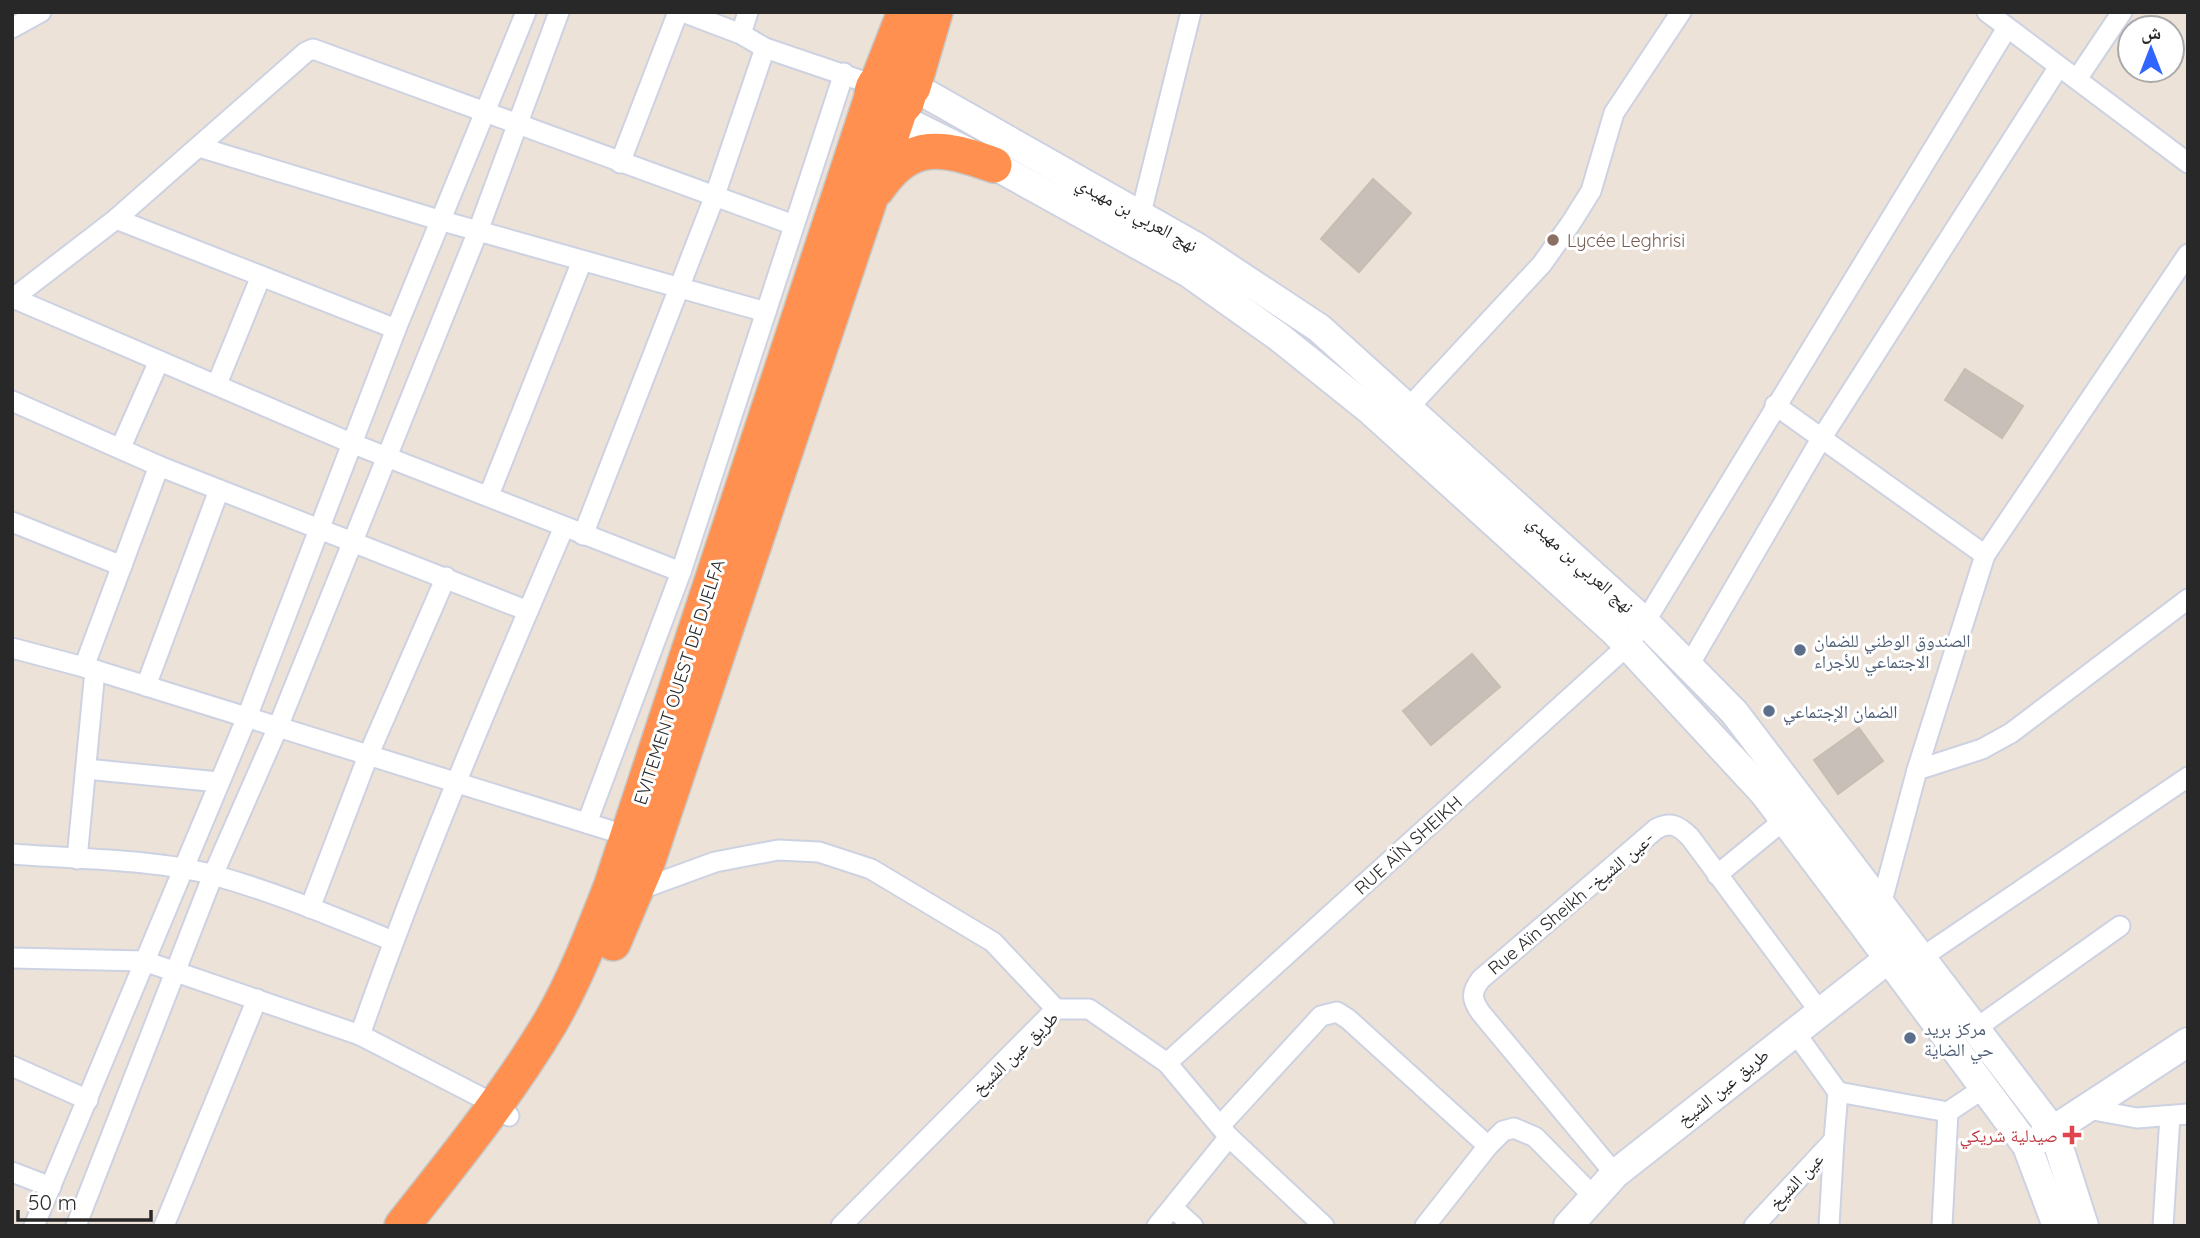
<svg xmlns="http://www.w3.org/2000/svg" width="2200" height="1238" viewBox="0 0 2200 1238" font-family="Quicksand,'Noto Naskh Arabic',sans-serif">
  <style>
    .building { fill: #c7bfb8; stroke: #c7beb1; stroke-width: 2 }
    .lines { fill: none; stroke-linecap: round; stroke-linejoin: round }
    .street-casing { stroke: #cdd2e2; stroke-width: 23 }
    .secondary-casing { stroke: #cdd2e2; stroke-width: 32 }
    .highway-casing { stroke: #c7c7c7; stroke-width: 38 }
    .street { stroke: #fff; stroke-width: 19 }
    .secondary { stroke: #fff; stroke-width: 28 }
    .highway { stroke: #ff904f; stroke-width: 35 }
    .education-dot { fill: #8d6e63; stroke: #fff; stroke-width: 2.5 }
    .service-dot { fill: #5c6f8a; stroke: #fff; stroke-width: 2.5 }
    .health-dot { fill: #e0444e; stroke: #fff; stroke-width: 2.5 }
    .labels { text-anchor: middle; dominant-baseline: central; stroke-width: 6; stroke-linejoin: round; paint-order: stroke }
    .street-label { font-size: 18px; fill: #282828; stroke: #fff }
    .education-label { font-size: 18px; fill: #785e54; stroke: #fff; text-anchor: start }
    .service-label { font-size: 18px; fill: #4e5e75; stroke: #fff; text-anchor: start }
    .health-label { font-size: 18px; fill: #be3a42; stroke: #fff; text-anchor: end }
  </style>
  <rect width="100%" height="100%" fill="#ece2d7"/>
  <g class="building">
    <polygon points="1373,179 1411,213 1359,272 1321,239"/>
    <polygon points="1965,369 2023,406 2002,438 1945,400"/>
    <polygon points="1472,654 1500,687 1431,745 1403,711"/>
    <polygon points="1859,728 1883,761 1838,794 1814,760"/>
  </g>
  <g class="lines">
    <g class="street-casing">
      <g id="street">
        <polyline points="683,12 741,34 765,48 874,85"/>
        <polyline points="1987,12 2188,163"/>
        <polyline points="12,28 41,12"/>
        <polyline points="741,34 748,12"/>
        <polyline points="2077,79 2122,12"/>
        <polyline points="199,147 439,220 766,312"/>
        <polyline points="620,163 678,12"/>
        <polyline points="116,219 396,329"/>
        <polyline points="1138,225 1191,12"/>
        <polyline points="13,298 351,443 681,572"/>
        <polyline points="12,299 116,219 306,52 313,49 794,225"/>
        <polyline points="217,384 261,276"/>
        <polyline points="12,401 159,466 528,611"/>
        <polyline points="1775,405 1985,555"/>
        <polyline points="1400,417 1542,264 1571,223 1591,191 1614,113 1681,12"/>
        <polyline points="121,447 159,361"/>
        <polyline points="489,495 582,261"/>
        <polyline points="12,522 122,566"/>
        <polyline points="583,535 714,198 765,48"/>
        <polyline points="12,648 95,670 628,836"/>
        <polyline points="84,667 159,466"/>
        <polyline points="1688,667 1821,439 2058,68"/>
        <polyline points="146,686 219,490"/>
        <polyline points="86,769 219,782"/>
        <polyline points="1917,770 1982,749 2011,733 2188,599"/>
        <polyline points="587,823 681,572 844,73"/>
        <path d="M12,854C73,859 156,859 213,875C275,892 334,917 393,941"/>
        <polyline points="77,859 95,670"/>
        <polyline points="1717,875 1784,820"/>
        <polyline points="633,892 715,862 778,850 819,852 871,869 993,942 1056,1009"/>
        <polyline points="310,908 368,756 446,577"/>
        <polyline points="1877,909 1881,905 1917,770 1985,555 2188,254"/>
        <polyline points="12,958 144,961 360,1035 496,1105 509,1116"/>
        <polyline points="1921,958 2188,777"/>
        <polyline points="1975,1029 2120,926"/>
        <polyline points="1794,1031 1838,1092 1948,1112"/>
        <path d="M360,1035C420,863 492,695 564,527"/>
        <polyline points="1167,1063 1627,646 1645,622 2007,28"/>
        <polyline points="12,1066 88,1100"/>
        <polyline points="2088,1109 2137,1118 2188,1114"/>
        <polyline points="1220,1126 1321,1016 1337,1012 1348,1019 1488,1146"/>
        <polyline points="12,1172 51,1187"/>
        <path d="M1615,1174L1481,1013C1471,999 1471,992 1481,979L1656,829C1671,821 1679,826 1690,837L1820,1012"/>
        <polyline points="1173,1208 1193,1226"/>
        <polyline points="34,1226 247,717 396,329 526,12"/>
        <polyline points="76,1226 213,875 278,727 478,231 559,12"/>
        <polyline points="164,1226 257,999"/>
        <polyline points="841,1226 1056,1009 1089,1009 1167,1063 1229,1137 1324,1226"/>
        <polyline points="1157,1226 1229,1137"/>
        <polyline points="1425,1226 1488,1146 1503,1131 1514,1128 1535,1137 1593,1196"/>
        <polyline points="1754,1226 1834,1140 1838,1092"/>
        <polyline points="1829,1226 1834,1140"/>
        <polyline points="1942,1226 1948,1112 1984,1088"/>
        <polyline points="2163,1226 2170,1116"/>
      </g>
    </g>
    <g class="secondary-casing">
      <g id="secondary">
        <polyline points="900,79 1198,248 1319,328 1645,622 1734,712 2054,1132 2084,1226"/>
        <polyline points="883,110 994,165 1189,273 1279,337 1370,410 1614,631 1764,793 1863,924 2027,1146 2057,1226"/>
        <polyline points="2038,1140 2188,1042"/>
        <polyline points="1568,1226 1615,1174 1902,948"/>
      </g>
    </g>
    <g class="highway-casing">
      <g id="highway">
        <circle cx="890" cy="94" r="18"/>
        <polyline points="878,81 905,12"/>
        <polyline points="908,94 913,87 935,12"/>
        <path d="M877,189C911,139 943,147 994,165"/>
        <polyline points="613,943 647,863 900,109"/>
        <path d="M402,1226C454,1160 507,1095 550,1023C575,980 593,933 611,887L872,97"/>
      </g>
    </g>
    <use href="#street" class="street"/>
    <use href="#secondary" class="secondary"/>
    <use href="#highway" class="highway"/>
  </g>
  <circle class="education-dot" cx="1553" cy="240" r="7"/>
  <g class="service-dot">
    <circle cx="1800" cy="650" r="7"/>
    <circle cx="1769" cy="711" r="7"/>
    <circle cx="1910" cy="1038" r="7"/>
  </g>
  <path class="health-dot" d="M2068.5 1124.5h7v7h7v7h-7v7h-7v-7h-7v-7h7z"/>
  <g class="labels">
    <g class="street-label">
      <text transform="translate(1137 214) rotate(29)">نهج العربي بن مهيدي</text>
      <text transform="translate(1581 564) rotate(42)">نهج العربي بن مهيدي</text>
      <text transform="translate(679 682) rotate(-72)">EVITEMENT OUEST DE DJELFA</text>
      <text transform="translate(1408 845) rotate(-42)">RUE AÏN SHEIKH</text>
      <text transform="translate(1571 903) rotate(-40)">Rue Aïn Sheikh -عين الشيخ-</text>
      <text transform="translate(1015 1053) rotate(-44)">طريق عين الشيخ</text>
      <text transform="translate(1723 1087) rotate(-39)">طريق عين الشيخ</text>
      <text transform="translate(1796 1181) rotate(-47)">عين الشيخ</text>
    </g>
    <g class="education-label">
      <text x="1567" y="240">Lycée Leghrisi</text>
    </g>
    <g class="service-label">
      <text x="1814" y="640">الصندوق الوطني للضمان<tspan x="1814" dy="21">الاجتماعي للأجراء</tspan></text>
      <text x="1783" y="711">الضمان الإجتماعي</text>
      <text x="1924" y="1028">مركز بريد<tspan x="1924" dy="21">حي الضاية</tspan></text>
    </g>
    <g class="health-label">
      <text x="2058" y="1135">صيدلية شريكي</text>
    </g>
  </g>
  <rect width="2200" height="1238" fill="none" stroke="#282828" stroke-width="28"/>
  <g transform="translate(2151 49)"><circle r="33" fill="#ffffff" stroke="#a9a9a9" stroke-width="2"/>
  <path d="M0-5L12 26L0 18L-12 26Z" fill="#3165ff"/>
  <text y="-10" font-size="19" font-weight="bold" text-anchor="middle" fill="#282828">ش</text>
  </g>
  <path d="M18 1210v10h133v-10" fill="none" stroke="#282828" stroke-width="3.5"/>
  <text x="28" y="1210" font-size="21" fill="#282828" stroke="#ffffff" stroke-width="5" paint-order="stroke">50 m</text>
</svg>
